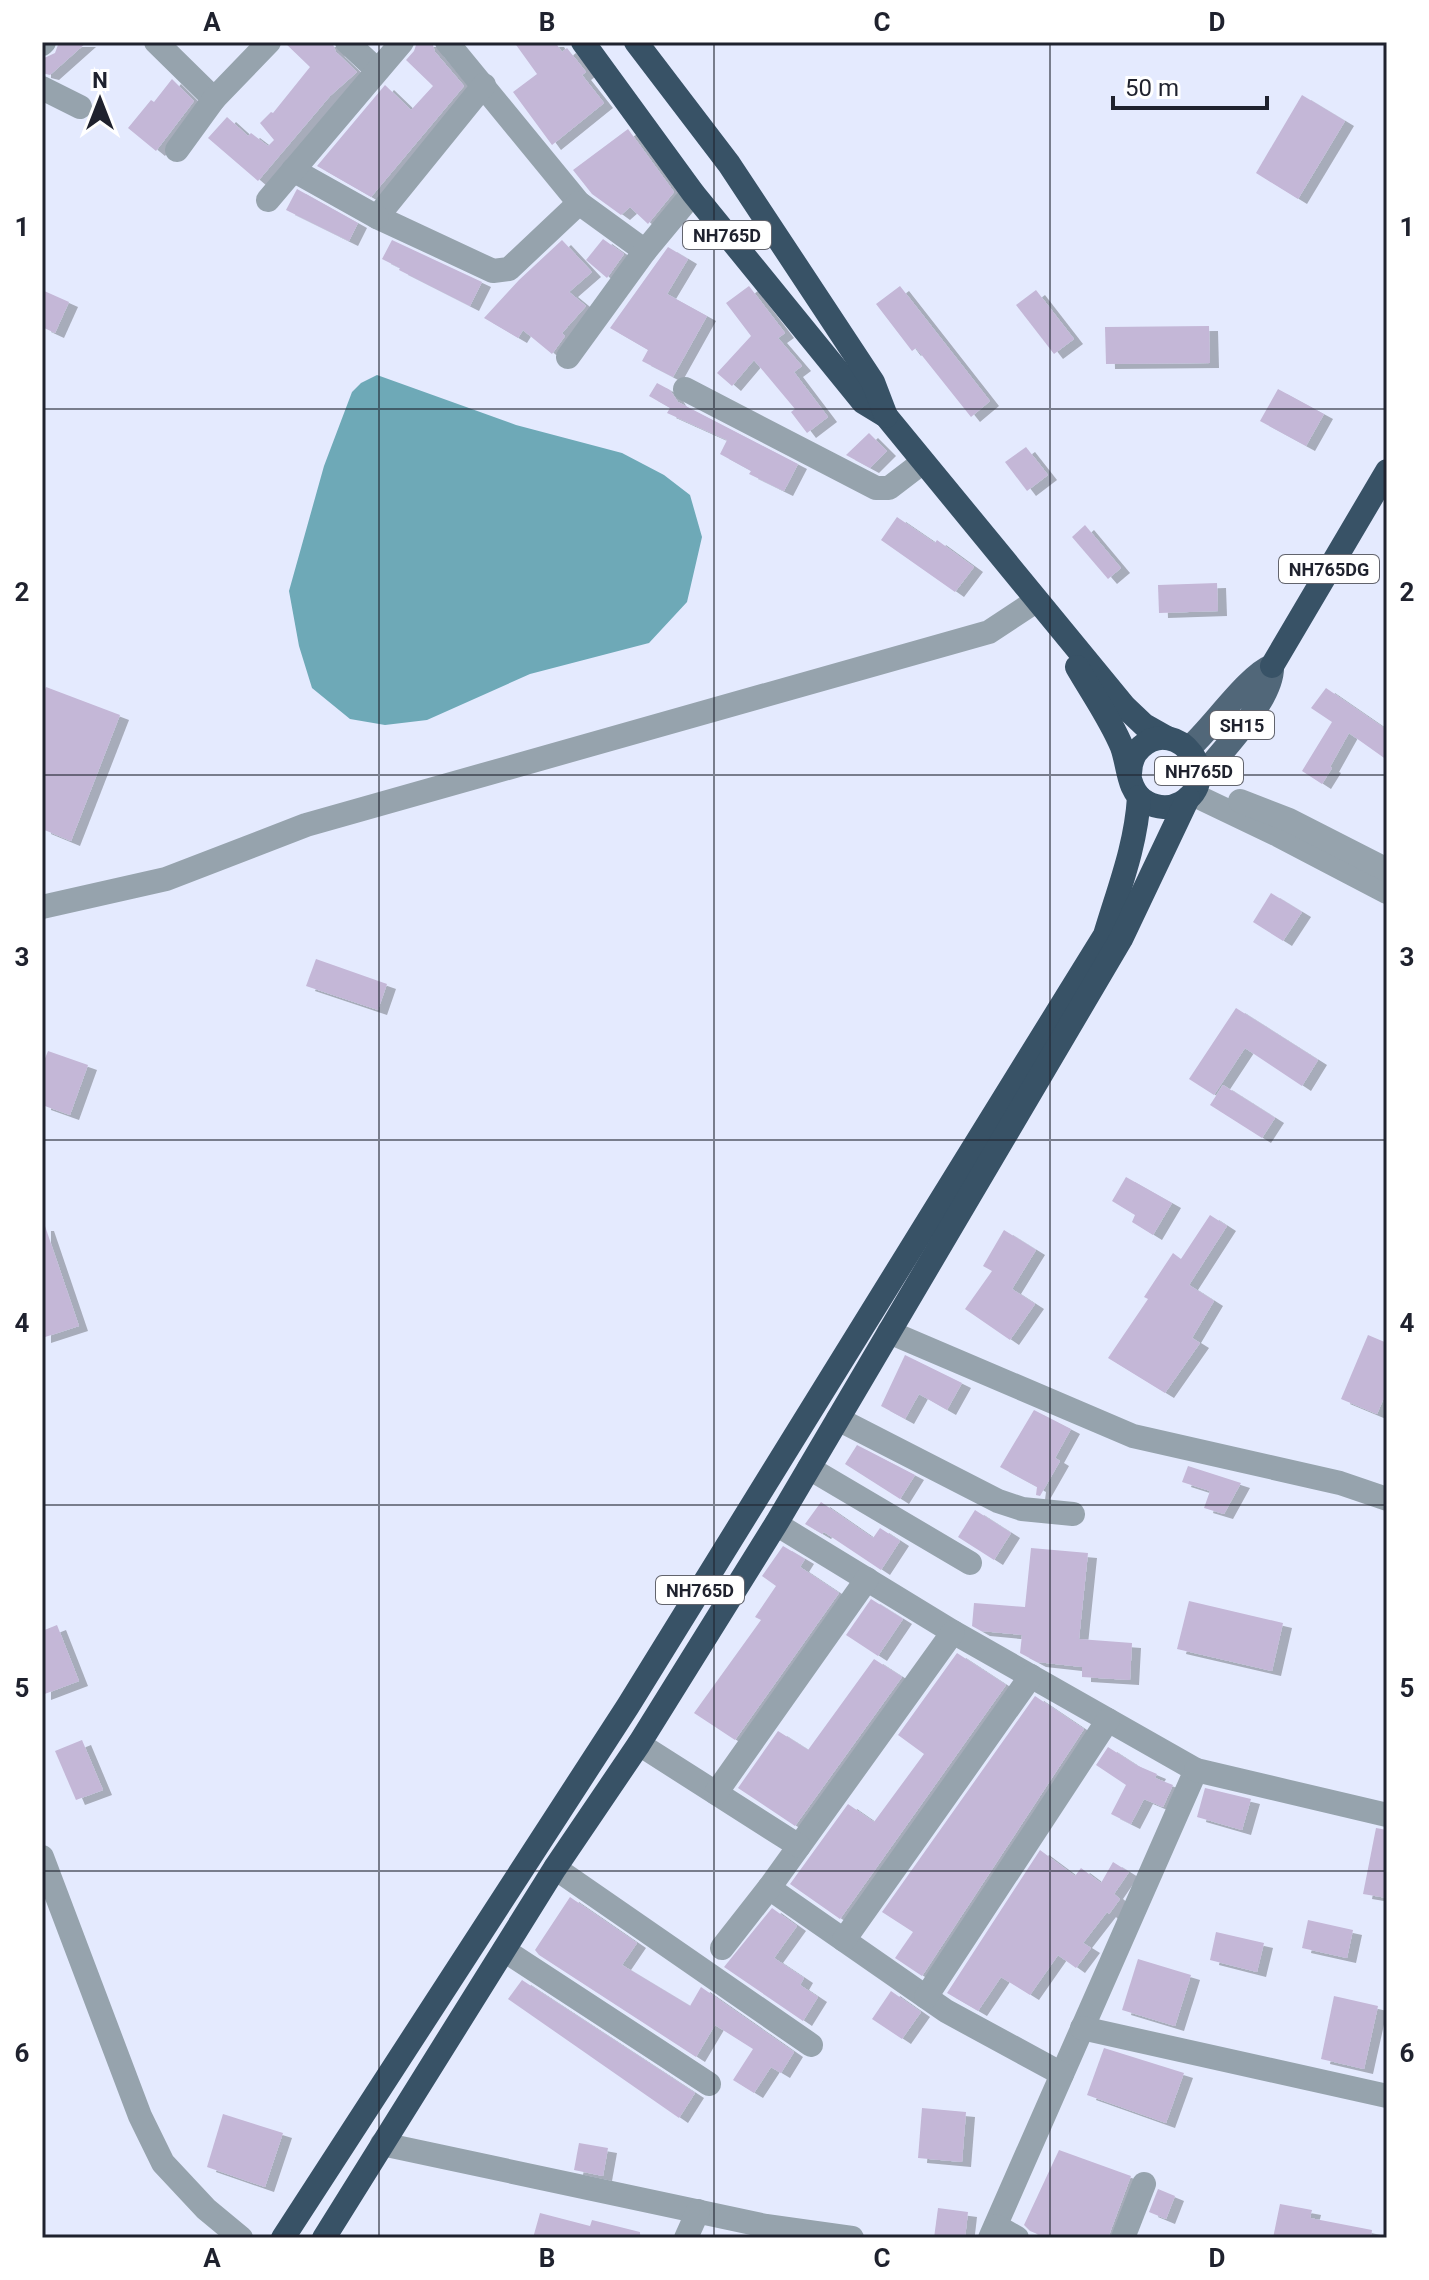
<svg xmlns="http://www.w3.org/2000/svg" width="1429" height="2280" viewBox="0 0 1429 2280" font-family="Roboto,sans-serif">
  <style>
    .water { fill: #6ea9b7 }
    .building { fill: #c4b7d7; filter: url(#shadow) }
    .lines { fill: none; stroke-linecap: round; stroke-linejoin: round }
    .minor { stroke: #96a3ad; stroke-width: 24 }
    .major { stroke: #516779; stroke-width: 24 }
    .highway { stroke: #385266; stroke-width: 24 }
    .grid { fill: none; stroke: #1f222e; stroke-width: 2; stroke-opacity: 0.55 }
    .labels { text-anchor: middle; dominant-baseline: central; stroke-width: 6; stroke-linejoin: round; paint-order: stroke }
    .shield { fill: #fff; stroke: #62646d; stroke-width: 2 }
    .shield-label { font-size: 18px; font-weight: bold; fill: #1f222e }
    .neatline { fill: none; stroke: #1f222e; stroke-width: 3 }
    .grid-label { font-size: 26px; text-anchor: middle; font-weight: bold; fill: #1f222e }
  </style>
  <defs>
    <filter id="shadow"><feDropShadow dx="9" dy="5" stdDeviation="0" flood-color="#0004"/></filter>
  </defs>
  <rect width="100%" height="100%" fill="#e4eafe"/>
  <polygon class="water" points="377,375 516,425 622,453 664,475 690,495 702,537 687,602 649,643 530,674 427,720 385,725 350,719 312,688 299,646 289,591 324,466 352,392 361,383"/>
  <g class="building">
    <polygon points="59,42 87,42 50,75 42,73 42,59 55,53"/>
    <polygon points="284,42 332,42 336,52 357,72 330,96 258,181 208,138 227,117 248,136 251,133 268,146 274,140 260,123 271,112 273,113 310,67"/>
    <polygon points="417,42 432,42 435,52 464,86 371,197 317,166 385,85 411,110 433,86 406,60 414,51"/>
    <polygon points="514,42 555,42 562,52 567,48 586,72 582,75 604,103 552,145 513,92 537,74"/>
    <polygon points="172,79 194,101 156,151 128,128 151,100 154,102"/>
    <polygon points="1302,95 1345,121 1298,199 1256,173"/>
    <polygon points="628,129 674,192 648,224 630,207 621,215 592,194 573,170"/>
    <polygon points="297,189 358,223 349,241 286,210"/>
    <polygon points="603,239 624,254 607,278 586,260"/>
    <polygon points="392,240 482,282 470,306 399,270 400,268 382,259"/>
    <polygon points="562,240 592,272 569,292 586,306 562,333 565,336 552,354 523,330 518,338 484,318 519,280"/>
    <polygon points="668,247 688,259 667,294 707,316 673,377 642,361 648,350 610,328"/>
    <polygon points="749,286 785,333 778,338 802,366 794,372 828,417 807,433 791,412 795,409 754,360 732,386 717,373 751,336 726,303"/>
    <polygon points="900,286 990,401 971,417 916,348 912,351 876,304"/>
    <polygon points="42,290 69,302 55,333 42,327"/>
    <polygon points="1036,290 1074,339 1054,354 1016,305"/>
    <polygon points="1209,326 1210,363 1106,364 1105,327"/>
    <polygon points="657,383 670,390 678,402 798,464 784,491 749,474 751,471 720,454 727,440 667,413 670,408 649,396"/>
    <polygon points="1278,389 1324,414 1306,446 1260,421"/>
    <polygon points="869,433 887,451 870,468 846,455"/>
    <polygon points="1026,447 1048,475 1027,491 1005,462"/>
    <polygon points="897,517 935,543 937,540 974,567 955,592 881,540"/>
    <polygon points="1085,525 1121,568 1108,579 1072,537"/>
    <polygon points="1217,583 1218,611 1159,613 1158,585"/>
    <polygon points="46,687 120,715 71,841 42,829 42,698"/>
    <polygon points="1326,688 1387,730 1387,760 1349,733 1330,767 1332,768 1322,784 1302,771 1332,722 1311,708"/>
    <polygon points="1271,893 1302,912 1283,941 1253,922"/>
    <polygon points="316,959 387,984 378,1010 306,986"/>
    <polygon points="1236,1008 1318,1060 1302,1086 1245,1048 1214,1095 1189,1079"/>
    <polygon points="48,1051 88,1065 70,1115 42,1105 42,1066"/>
    <polygon points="1223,1085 1275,1118 1262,1138 1210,1105"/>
    <polygon points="1126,1177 1172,1203 1153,1235 1132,1222 1135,1215 1112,1201"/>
    <polygon points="1210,1215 1227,1226 1189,1285 1214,1301 1192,1338 1200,1343 1165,1393 1108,1358 1148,1299 1144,1297 1173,1253 1181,1259"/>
    <polygon points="42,1226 45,1226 79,1326 42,1338"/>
    <polygon points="1004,1230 1036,1250 1012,1289 1035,1304 1010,1340 965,1309 992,1271 983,1266"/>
    <polygon points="1368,1335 1387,1343 1387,1391 1377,1414 1341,1399"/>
    <polygon points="905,1355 962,1383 947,1410 919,1394 905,1419 881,1406"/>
    <polygon points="1034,1410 1071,1429 1055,1458 1060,1461 1040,1496 1036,1495 1037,1487 1000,1467"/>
    <polygon points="857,1445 915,1475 900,1499 845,1464"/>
    <polygon points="1188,1466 1241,1483 1224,1514 1204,1508 1210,1491 1182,1482"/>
    <polygon points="821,1502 873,1538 880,1528 900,1541 881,1570 824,1532 822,1534 805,1524"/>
    <polygon points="975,1510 1011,1533 994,1560 958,1537"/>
    <polygon points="783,1546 805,1559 800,1567 839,1593 735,1740 694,1713 761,1620 755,1617 776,1586 762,1576"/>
    <polygon points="1031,1548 1088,1553 1079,1639 1132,1643 1130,1680 1082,1677 1082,1667 1037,1662 1020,1653 1022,1635 981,1631 972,1626 974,1603 1025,1607"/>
    <polygon points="871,1599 903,1619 878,1656 846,1635"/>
    <polygon points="1189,1601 1283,1623 1272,1671 1177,1649"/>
    <polygon points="57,1625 79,1681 42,1695 42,1631"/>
    <polygon points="957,1653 1006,1685 840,1919 790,1884 848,1804 874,1822 924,1754 898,1735"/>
    <polygon points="874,1659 902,1677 795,1826 738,1788 778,1731 808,1750"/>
    <polygon points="1035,1696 1084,1729 922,1976 895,1958 913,1932 882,1912"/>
    <polygon points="82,1740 103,1790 76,1800 55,1751"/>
    <polygon points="1108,1747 1136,1765 1157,1774 1155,1778 1173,1785 1163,1807 1144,1799 1131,1824 1111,1814 1126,1785 1096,1765"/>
    <polygon points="1205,1788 1251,1799 1242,1830 1197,1817"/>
    <polygon points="1376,1828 1387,1830 1387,1898 1363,1894"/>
    <polygon points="1040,1850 1075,1876 1081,1868 1101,1883 1113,1862 1129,1872 1114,1894 1120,1899 1109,1914 1107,1912 1083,1943 1091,1948 1076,1968 1058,1955 1030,1995 1001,1977 978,2011 947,1993"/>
    <polygon points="570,1897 637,1943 622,1965 690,2006 701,1987 794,2052 781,2073 771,2067 754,2093 733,2080 753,2049 715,2025 696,2057 539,1955 535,1950"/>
    <polygon points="772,1908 797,1926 774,1958 804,1978 800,1985 818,1997 803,2021 724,1967"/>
    <polygon points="1308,1920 1353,1930 1347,1958 1302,1948"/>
    <polygon points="1216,1932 1264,1943 1257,1972 1210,1960"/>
    <polygon points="1138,1959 1191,1975 1175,2026 1122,2010"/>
    <polygon points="522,1980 695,2093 679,2118 508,1999"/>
    <polygon points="891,1991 921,2012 902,2039 872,2019"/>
    <polygon points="1334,1996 1378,2006 1364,2069 1321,2059"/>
    <polygon points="1104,2048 1184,2073 1166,2123 1087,2095"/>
    <polygon points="922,2108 966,2112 962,2162 918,2158"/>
    <polygon points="223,2114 283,2133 265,2187 207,2167"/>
    <polygon points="579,2143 608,2148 603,2176 574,2170"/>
    <polygon points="1059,2150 1131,2176 1108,2238 1047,2238 1030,2231 1024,2225"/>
    <polygon points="1158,2189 1175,2196 1166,2219 1149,2212"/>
    <polygon points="1280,2204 1312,2210 1310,2218 1372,2230 1371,2238 1273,2238"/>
    <polygon points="938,2208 968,2212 965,2238 934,2238"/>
    <polygon points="540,2213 590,2226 592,2220 640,2232 640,2238 533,2238"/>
  </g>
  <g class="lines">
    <g class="minor">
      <polyline points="156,42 214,99"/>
      <polyline points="347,42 377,70"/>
      <polyline points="447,42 579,203 645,251"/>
      <polyline points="42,44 44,42"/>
      <polyline points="484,85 377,217 493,271 509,269 579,203"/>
      <polyline points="42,88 80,107"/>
      <polyline points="177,150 214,99 269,42"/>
      <polyline points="293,170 377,217"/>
      <polyline points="268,200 402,42"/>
      <polyline points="568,357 645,251 693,193"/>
      <polyline points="685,389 876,488 889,488 923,462"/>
      <polyline points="1192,794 1278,835 1387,892"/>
      <polyline points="1240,801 1289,820 1387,870"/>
      <polyline points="42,907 166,879 306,825 989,632 1036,601"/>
      <polyline points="889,1332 1133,1436 1340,1483 1387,1499"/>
      <polyline points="838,1419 998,1501 1022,1509 1073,1514"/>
      <polyline points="809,1468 970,1563"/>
      <polyline points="776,1524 953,1632 1196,1770 990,2238"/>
      <polyline points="953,1632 769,1888 946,2011 1062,2074"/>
      <polyline points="639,1744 799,1846"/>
      <polyline points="1196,1770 1387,1815"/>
      <polyline points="716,1793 867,1579"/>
      <polyline points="42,1857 140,2116 163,2163 206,2209 241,2238"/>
      <polyline points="555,1868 811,2045"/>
      <polyline points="844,1940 1031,1676"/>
      <polyline points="722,1948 769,1888"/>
      <polyline points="504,1950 709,2084"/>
      <polyline points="926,1997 1108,1720"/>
      <polyline points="1082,2028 1387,2096"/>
      <polyline points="382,2144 766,2226 852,2238"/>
      <polyline points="996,2226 1017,2238"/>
      <polyline points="686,2238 698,2211"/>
      <polyline points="1123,2238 1144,2184"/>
    </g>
    <path class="major" d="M1189,748C1212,728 1248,675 1272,666C1274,699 1220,753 1199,779"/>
    <g class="highway">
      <polyline points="583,42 693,193 863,402 886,416 1125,707 1144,725 1167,738"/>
      <polyline points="636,42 729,164 873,382 886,416"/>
      <polyline points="1272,666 1387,471"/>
      <path d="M1077,667C1092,693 1111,720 1122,747C1129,766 1127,791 1146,802C1157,808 1170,809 1181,803C1225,779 1178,714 1141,747C1133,754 1130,763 1130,774"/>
      <path d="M283,2238L628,1706L1105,935C1119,888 1136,846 1139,797"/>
      <polyline points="324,2238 555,1868 639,1744 776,1524 1121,939 1188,798"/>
    </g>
  </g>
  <path class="grid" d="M379,42V2238M714,42V2238M1050,42V2238M42,409H1387M42,775H1387M42,1140H1387M42,1505H1387M42,1871H1387"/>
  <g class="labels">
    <g class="shield">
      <rect x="683" y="221" width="88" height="28" rx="6"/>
      <rect x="1279" y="555" width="100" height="28" rx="6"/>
      <rect x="1210" y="711" width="64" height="28" rx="6"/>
      <rect x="1155" y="757" width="88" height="28" rx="6"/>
      <rect x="656" y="1576" width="88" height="28" rx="6"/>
    </g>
    <g class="shield-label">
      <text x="727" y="235">NH765D</text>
      <text x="1329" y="569">NH765DG</text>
      <text x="1242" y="725">SH15</text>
      <text x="1199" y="771">NH765D</text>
      <text x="700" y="1590">NH765D</text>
    </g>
  </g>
  <rect width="1429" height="2280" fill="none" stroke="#ffffff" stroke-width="88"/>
  <g transform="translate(100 100)" stroke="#ffffff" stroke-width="6" paint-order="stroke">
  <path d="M0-6L14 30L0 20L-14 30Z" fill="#1f222e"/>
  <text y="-12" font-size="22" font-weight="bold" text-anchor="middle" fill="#1f222e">N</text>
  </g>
  <path d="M1113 96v12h154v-12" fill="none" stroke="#1f222e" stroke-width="4"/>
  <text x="1125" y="96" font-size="24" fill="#1f222e" stroke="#ffffff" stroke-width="6" paint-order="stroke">50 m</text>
  <rect x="44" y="44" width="1341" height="2192" class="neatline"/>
  <g class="grid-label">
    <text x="212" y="31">A</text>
    <text x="547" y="31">B</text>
    <text x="882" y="31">C</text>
    <text x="1217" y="31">D</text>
    <text x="22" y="236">1</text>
    <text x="1407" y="236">1</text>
    <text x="22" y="601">2</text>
    <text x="1407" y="601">2</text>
    <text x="22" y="966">3</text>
    <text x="1407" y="966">3</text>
    <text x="22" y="1332">4</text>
    <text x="1407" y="1332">4</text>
    <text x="22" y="1697">5</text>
    <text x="1407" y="1697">5</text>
    <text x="22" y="2062">6</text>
    <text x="1407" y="2062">6</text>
    <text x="212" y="2267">A</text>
    <text x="547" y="2267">B</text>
    <text x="882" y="2267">C</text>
    <text x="1217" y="2267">D</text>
  </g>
</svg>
